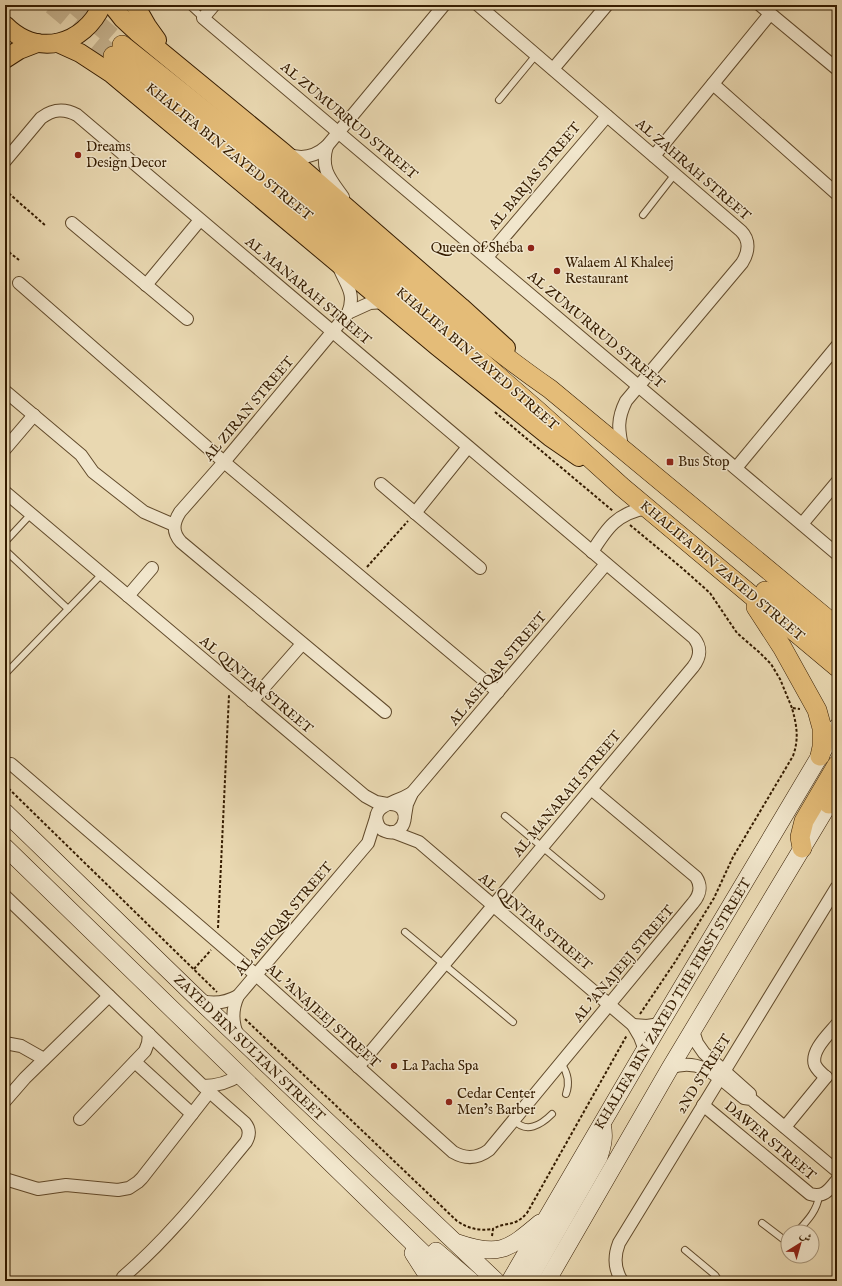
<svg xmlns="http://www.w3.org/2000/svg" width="842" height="1286" viewBox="0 0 842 1286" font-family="'IM FELL English',Amiri,serif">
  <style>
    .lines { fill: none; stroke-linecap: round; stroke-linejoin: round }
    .trunk-tunnel { stroke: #c5b28e; stroke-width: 19; stroke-dasharray: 19 10; stroke-linecap: butt }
    .service-casing { stroke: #624b2c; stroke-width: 8 }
    .minor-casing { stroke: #624b2c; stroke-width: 14 }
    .secondary-casing { stroke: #351c00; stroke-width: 18 }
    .primary-casing { stroke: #351c00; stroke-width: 20 }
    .trunk-casing { stroke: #351c00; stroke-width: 20 }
    .path { stroke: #351c00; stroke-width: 2; stroke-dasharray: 3 2; stroke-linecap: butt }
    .service { stroke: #f1e6cc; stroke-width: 6 }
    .minor { stroke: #f1e6cc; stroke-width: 12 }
    .secondary { stroke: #f1e6cc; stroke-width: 17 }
    .primary { stroke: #e4bc78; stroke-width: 18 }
    .trunk { stroke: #e4bc78; stroke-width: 19 }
    .poi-dot { fill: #8f2418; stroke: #f1e6cc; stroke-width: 1.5 }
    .labels { text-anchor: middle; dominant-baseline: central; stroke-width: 3; stroke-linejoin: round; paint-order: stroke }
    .street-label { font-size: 14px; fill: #351c00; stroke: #f1e6cc }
    .poi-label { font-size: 14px; fill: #351c00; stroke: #f1e6cc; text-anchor: start }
  </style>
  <rect width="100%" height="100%" fill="#e9d8b1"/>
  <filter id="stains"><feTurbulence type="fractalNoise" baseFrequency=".005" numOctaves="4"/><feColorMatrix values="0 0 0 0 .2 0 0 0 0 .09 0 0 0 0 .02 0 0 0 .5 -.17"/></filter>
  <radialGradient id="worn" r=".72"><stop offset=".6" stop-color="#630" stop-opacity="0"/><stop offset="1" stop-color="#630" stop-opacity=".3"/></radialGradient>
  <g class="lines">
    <g class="trunk-tunnel">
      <polyline points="52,5 113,56"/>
      <polyline points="75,5 122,45"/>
    </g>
    <g class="service-casing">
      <g id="service">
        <polyline points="189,5 203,18"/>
        <polyline points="499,100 536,55"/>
        <polyline points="643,215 675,174"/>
        <polyline points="5,542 31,514"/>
        <polyline points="5,550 68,609"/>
        <polyline points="5,674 102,574"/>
        <polyline points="5,759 11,764 5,769"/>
        <polyline points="505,816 601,896"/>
        <polyline points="405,932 513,1022"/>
        <path d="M561,1063C568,1073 570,1083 566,1094"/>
        <path d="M514,1120C526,1134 541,1125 552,1114"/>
        <polyline points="762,1223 783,1239 788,1239"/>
        <path d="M797,1232C807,1221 817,1211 819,1196"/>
        <polyline points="685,1250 715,1275 719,1281"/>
      </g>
    </g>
    <g class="minor-casing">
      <g id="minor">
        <polyline points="214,5 203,18 837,554"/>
        <path d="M478,5L741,231C750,240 749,252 742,263L626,401C617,419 618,430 623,450"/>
        <polyline points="760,5 837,69"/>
        <polyline points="553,69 607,5"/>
        <polyline points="713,84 837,194"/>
        <path d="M327,146C320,169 330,179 343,197"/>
        <path d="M287,154C302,160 316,156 327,146L444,5"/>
        <polyline points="654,156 770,14"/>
        <path d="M5,161L41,118C53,109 64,108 77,115L694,638C702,648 700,658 693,667L358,1067"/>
        <polyline points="72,223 187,319"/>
        <polyline points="487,257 607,116"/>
        <path d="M339,267C346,285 356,293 348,313L224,462L180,512C173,523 172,532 181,542L385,712"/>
        <polyline points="19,283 224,462 498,692"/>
        <polyline points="146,285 200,220"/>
        <polyline points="348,313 370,303 385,302"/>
        <polyline points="5,391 81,455 93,472 144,512 174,525"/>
        <polyline points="5,449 34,415"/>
        <polyline points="736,468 837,346"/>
        <polyline points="381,484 480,568"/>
        <polyline points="5,492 365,796 376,802 387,804"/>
        <polyline points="415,513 468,447"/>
        <polyline points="802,524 837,482"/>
        <path d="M592,552C607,528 617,513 647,508"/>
        <polyline points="128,596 152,568"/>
        <polyline points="252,701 302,644"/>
        <path d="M11,764L256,975L453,1152C465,1159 477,1159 489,1150L693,903C700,895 702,886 696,877L591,789"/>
        <path d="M388,804C415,802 406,840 385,831C381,830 378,826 377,822C373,809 386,805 395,801C401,799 407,796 412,793"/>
        <polyline points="405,816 407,804 412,793 606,564"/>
        <polyline points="393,832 419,842 633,1025 640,1037 645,1050"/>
        <path d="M5,896L203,1086L245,1123C250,1129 250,1135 246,1142C207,1189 169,1238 123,1277"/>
        <path d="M199,1000C213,1005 225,1003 238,996"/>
        <polyline points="633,1025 647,1026 660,1024"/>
        <polyline points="693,1031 697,1043 704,1053 750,1094"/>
        <path d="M238,1036C232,1023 232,1009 238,996L368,843L376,818"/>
        <polyline points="5,1043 21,1046 44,1059"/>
        <polyline points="135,1062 192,1114"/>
        <path d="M670,1068C702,1056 721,1080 744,1098L751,1099L837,1171"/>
        <path d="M826,1077C822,1074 818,1071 815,1065C810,1051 829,1034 837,1024"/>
        <path d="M203,1086C217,1086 228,1083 240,1075"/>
        <polyline points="5,1101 25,1078 109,996"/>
        <path d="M703,1105L810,1194C824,1198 829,1190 837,1180"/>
        <polyline points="80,1119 145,1051 148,1043 149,1034"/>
        <polyline points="785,1127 826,1077"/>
        <polyline points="5,1179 38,1189 66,1185 118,1190 129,1188 138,1182 142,1178 210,1091"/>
        <path d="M622,1281C614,1269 614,1256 619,1243L837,887"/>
      </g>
    </g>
    <g class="secondary-casing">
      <g id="secondary">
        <polyline points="5,812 198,999 496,1281"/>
        <polyline points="5,847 452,1281"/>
        <path d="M458,1243C499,1257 508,1250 540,1223"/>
        <polyline points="436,1251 471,1281"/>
        <polyline points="413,1253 431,1281"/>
        <polyline points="510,1281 660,1024 837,727"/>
        <path d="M528,1281L599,1157C603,1145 605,1136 602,1124"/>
        <polyline points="547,1281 670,1068 836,792"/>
      </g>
    </g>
    <g class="primary-casing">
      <g id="primary">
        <polyline points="112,5 123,19 137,32 284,153 461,307 506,348"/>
        <polyline points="135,5 147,26 157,40"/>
        <path d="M5,25C38,58 84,45 102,5"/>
        <polyline points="58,43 80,53 112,74 437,346 550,437 579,457"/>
        <polyline points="5,59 19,50 37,43"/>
      </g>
    </g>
    <g class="trunk-casing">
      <g id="trunk">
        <path d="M122,45C204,110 286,176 366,242C427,293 485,344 550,389L837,627"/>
        <polyline points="113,56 446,331 538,411 622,487 837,667"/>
        <polyline points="765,591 837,647"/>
        <polyline points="756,607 782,647 817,710 822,728 822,747 820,756"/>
        <polyline points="829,804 837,796"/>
        <polyline points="802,848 800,837 804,821 837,765"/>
      </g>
    </g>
    <g class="path">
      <polyline points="5,190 46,226"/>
      <polyline points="5,249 19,260"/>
      <polyline points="495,412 613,511"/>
      <polyline points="630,525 682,568 710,593 737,633 759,652 771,664 780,679 792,708"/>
      <polyline points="367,567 408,521"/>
      <polyline points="5,785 217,992"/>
      <polyline points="218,928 229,695"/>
      <polyline points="194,969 211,950"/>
      <path d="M640,1014L675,962L714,898L733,857L793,756C799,739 797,726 792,708L800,709"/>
      <path d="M245,1019L457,1221C469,1229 479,1231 493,1229"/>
      <path d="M492,1236L493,1229C506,1221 514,1228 527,1213L627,1035"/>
    </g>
    <use href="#service" class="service"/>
    <use href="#minor" class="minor"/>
    <use href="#secondary" class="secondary"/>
    <use href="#primary" class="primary"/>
    <use href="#trunk" class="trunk"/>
  </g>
  <g class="poi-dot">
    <circle cx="78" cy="155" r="4"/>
    <circle cx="531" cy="248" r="4"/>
    <circle cx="557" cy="271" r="4"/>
    <rect x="666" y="458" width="8" height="8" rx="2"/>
    <circle cx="394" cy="1066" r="4"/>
    <circle cx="449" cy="1102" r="4"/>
  </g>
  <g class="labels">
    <g class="street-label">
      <text transform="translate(349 121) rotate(40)">AL ZUMURRUD STREET</text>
      <text transform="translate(229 152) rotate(39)">KHALIFA BIN ZAYED STREET</text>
      <text transform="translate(693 170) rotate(41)">AL ZAHRAH STREET</text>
      <text transform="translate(535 176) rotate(-50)">AL BARJAS STREET</text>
      <text transform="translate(308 291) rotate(40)">AL MANARAH STREET</text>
      <text transform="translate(596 330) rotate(40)">AL ZUMURRUD STREET</text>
      <text transform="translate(477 359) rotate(41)">KHALIFA BIN ZAYED STREET</text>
      <text transform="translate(249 409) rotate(-50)">AL ZIRAN STREET</text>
      <text transform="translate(722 571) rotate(40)">KHALIFA BIN ZAYED STREET</text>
      <text transform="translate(498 669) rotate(-50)">AL ASHQAR STREET</text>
      <text transform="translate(256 685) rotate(40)">AL QINTAR STREET</text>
      <text transform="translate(567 794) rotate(-50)">AL MANARAH STREET</text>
      <text transform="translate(284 919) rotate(-50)">AL ASHQAR STREET</text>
      <text transform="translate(535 922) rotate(40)">AL QINTAR STREET</text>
      <text transform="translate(624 964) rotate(-50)">AL 'ANAJEEJ STREET</text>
      <text transform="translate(673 1004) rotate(-59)">KHALIFA BIN ZAYED THE FIRST STREET</text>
      <text transform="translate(323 1016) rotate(42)">AL 'ANAJEEJ STREET</text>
      <text transform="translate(249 1048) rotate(44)">ZAYED BIN SULTAN STREET</text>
      <text transform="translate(704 1074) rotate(-58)">2ND STREET</text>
      <text transform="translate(770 1141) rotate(40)">DAWER STREET</text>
    </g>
    <g class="poi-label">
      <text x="86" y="147">Dreams<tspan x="86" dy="16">Design Decor</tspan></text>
      <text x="523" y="248" text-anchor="end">Queen of Sheba</text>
      <text x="565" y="263">Walaem Al Khaleej<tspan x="565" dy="16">Restaurant</tspan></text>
      <text x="678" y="462">Bus Stop</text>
      <text x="402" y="1066">La Pacha Spa</text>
      <text x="457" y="1094">Cedar Center<tspan x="457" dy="16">Men’s Barber</tspan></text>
    </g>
  </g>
  <rect width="842" height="1286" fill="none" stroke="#e9d8b1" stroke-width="20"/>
  <rect x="6" y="6" width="830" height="1274" fill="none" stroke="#351c00" stroke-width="2"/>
  <rect x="10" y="10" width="822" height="1266" fill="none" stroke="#351c00"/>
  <g transform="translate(800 1244) rotate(37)"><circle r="19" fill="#f1e6cc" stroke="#a6957a"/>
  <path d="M0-3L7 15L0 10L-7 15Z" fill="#8f2418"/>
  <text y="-6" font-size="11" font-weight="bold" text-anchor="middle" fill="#351c00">ش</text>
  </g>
  <rect width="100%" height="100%" filter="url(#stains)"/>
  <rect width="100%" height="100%" fill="url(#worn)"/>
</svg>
